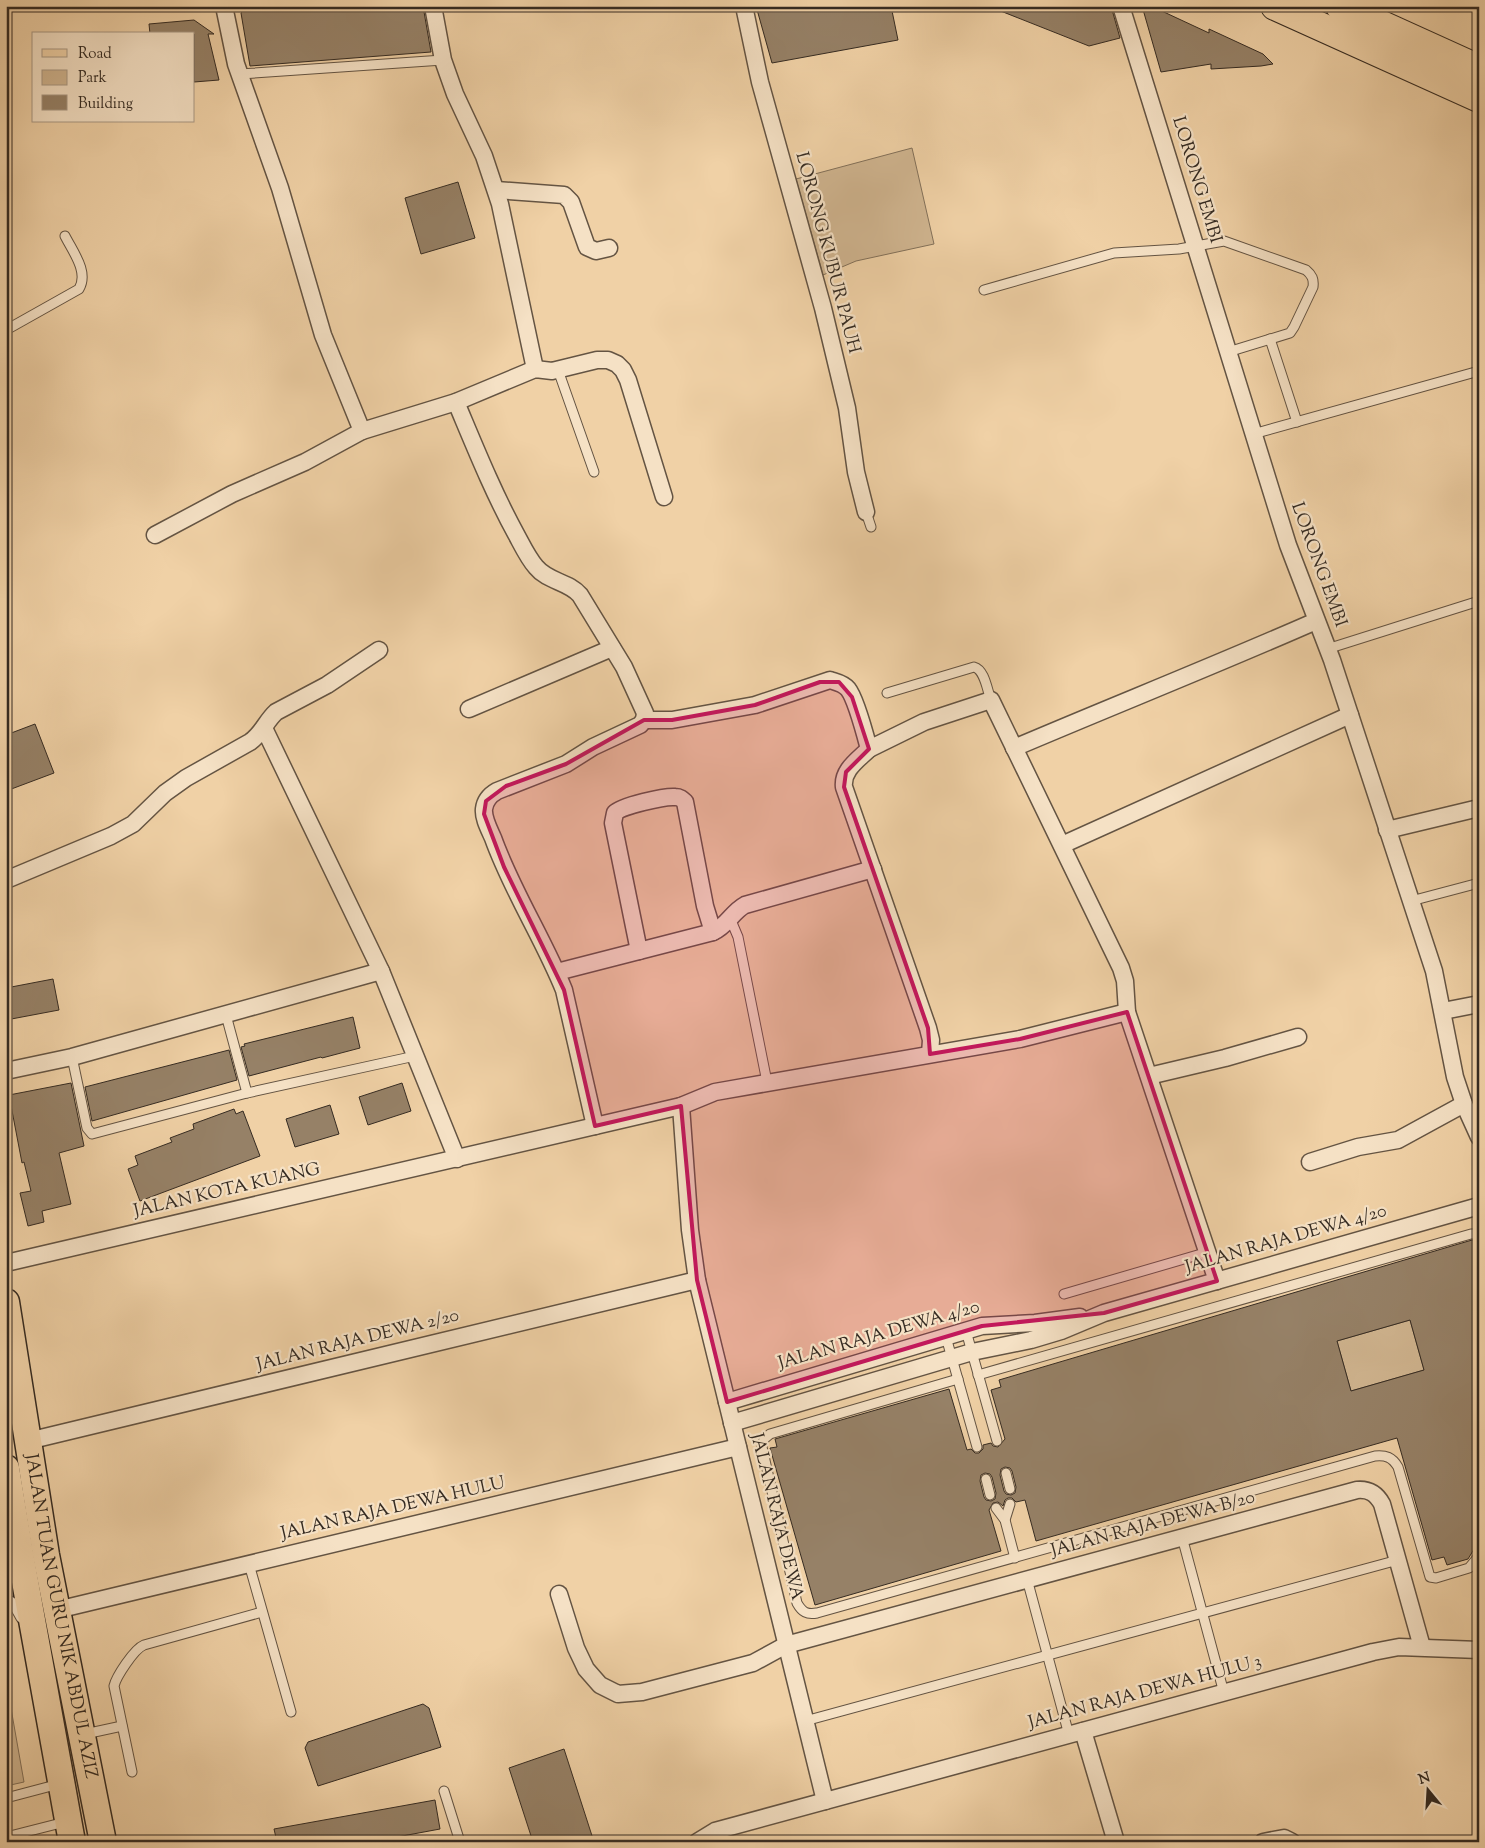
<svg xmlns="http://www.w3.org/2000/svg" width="1485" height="1848" viewBox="0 0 1485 1848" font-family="'Sorts Mill Goudy',serif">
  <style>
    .green { fill: #d0b590; stroke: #827059 }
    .building { fill: #968167; stroke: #352b22; fill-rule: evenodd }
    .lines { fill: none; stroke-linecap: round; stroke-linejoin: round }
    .lane-casing { stroke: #645443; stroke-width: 11 }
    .street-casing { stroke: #645443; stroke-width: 19 }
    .primary-casing { stroke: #352b22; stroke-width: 29 }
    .highway-casing { stroke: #352b22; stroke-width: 30 }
    .lane { stroke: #f5e1c5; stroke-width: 9 }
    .street { stroke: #f5e1c5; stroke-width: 16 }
    .primary { stroke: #f0d1a6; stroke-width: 26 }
    .highway { stroke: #f0d1a6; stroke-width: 28 }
    .marked { fill: #c2185b; fill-opacity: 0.2; stroke: #c2185b; stroke-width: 4; stroke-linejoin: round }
    .labels { text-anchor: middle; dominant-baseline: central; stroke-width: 4.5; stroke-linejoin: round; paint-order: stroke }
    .street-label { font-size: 18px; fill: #352b22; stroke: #f5e1c5 }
  </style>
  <rect width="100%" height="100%" fill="#f0d1a6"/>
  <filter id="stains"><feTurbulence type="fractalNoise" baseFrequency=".004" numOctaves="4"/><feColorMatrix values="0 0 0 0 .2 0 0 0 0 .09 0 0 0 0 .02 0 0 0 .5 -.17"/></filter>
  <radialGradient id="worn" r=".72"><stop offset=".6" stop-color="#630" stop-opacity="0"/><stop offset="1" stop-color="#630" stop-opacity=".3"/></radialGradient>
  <g class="green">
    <polygon points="912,148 934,244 856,261 823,275 796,179"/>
    <polygon points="1410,1320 1424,1370 1351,1391 1337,1341"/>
    <polygon points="6,1680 24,1782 6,1786"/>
  </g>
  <g class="building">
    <polygon points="247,6 423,6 431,52 250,66 241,13"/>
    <polygon points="756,6 891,6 898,40 772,63"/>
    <polygon points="988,6 1111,6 1120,38 1089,46"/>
    <polygon points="1142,6 1151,6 1209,33 1209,29 1263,54 1273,64 1261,66 1211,69 1211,64 1161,72"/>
    <polygon points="194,20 214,34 208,34 219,80 194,82 194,34 150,34 149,24"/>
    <polygon points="458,182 475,238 421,254 405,198"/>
    <polygon points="35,724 54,773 6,791 6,735"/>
    <polygon points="53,979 59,1010 6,1020 6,988"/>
    <polygon points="353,1017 360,1048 322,1058 321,1057 249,1076 241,1047 245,1046 244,1044"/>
    <polygon points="229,1050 237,1080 92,1121 85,1087"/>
    <polygon points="71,1083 84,1146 59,1153 71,1204 42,1211 44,1222 28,1226 20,1193 31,1191 24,1162 22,1163 9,1095"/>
    <polygon points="402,1083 411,1111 368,1125 359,1097"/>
    <polygon points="330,1105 339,1134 295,1147 286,1119"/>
    <polygon points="234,1109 236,1114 243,1111 260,1156 140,1201 128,1169 138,1165 135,1156 172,1142 170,1138 194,1129 193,1124"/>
    <path d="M1472,1240H1474L1479,1256V1541L1468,1559L1447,1565L1444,1557L1432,1560L1397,1438L1036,1541L1025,1500L1016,1502L1012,1498H1008L1005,1500L1003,1506L998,1502L993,1503L989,1510L1001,1551L815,1605L770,1448L777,1447L775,1439L949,1389L967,1450L971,1449L975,1453H979L983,1449V1445L991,1443L993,1446L998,1447L1005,1439L991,1390L1001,1387L999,1380ZM1410,1320L1424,1370L1351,1391L1337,1341ZM1005,1467L1010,1468L1012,1471L1016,1487L1015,1493L1011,1495L1006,1494L1004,1491L1000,1475L1001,1469ZM985,1473L990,1474L992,1477L996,1493L995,1499L991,1501L986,1500L984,1497L980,1481L981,1475Z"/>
    <polygon points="423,1704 429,1708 441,1747 318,1786 305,1748 308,1742"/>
    <polygon points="564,1749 594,1842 533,1842 509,1768"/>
    <polygon points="435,1800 440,1829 370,1842 277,1842 274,1829"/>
  </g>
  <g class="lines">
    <g class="lane-casing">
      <g id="lane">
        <polyline points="240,74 443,60"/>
        <path d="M984,290L1114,253L1179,249L1224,241L1306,270C1312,275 1314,279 1313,287L1294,327L1290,333L1228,352"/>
        <path d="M6,330L79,289C89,272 73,252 65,236"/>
        <polyline points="1270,339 1297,422"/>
        <polyline points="558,370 594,472"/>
        <polyline points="1253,434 1479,371"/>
        <polyline points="866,512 871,527"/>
        <polyline points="1327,649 1479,601"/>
        <path d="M887,693L974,667C985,670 987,690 991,700"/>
        <polyline points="1411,901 1479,883"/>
        <polyline points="730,918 738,937 767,1082"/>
        <polyline points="226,1015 247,1093"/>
        <polyline points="72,1057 87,1128 92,1134 247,1093 415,1056"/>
        <polyline points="1064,1294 1208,1252"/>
        <polyline points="966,1331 997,1441"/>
        <polyline points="946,1337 977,1447"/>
        <polyline points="978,1375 1471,1234 1479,1234"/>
        <path d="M958,1379L770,1434L764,1439L762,1447L797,1603C802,1612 807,1615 817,1613L1375,1456C1386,1455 1392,1457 1398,1467L1430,1577L1436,1578L1469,1568L1479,1556"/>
        <polyline points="1006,1473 1010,1489"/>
        <polyline points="986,1479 990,1495"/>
        <polyline points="996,1508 1005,1520 1015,1558"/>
        <polyline points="1005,1520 1010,1504"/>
        <polyline points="1182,1537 1224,1693"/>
        <polyline points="249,1564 291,1712"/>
        <polyline points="1027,1579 1069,1735"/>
        <polyline points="6,1584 17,1568"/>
        <polyline points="6,1598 12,1602 21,1618"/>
        <polyline points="805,1721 1398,1560"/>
        <polyline points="85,1734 122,1726"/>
        <path d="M132,1772L114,1686C116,1677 134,1649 144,1645L262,1612"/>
        <polyline points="444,1791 460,1842"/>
        <polyline points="6,1798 59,1784"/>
        <polyline points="6,1837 65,1822"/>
      </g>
    </g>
    <g class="street-casing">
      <g id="street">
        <polyline points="224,6 236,64 280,188 323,335 362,431"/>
        <polyline points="433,6 443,60 455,94 484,156 500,204 535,369"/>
        <polyline points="744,6 760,82 823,308 847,408 856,472 866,512"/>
        <polyline points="1121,6 1288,545 1332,660 1434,971 1455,1077 1464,1104 1479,1137"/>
        <polyline points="496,190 564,195 571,202 587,247 596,251 609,248"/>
        <path d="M456,402C475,447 493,492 516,534C522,545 528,558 536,567C548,582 568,581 580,595L624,667L645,713L644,720L640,725L593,747L566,764L497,791C490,795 485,800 484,809C483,818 489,829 493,838C512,891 543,938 564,990L595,1126"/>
        <polyline points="155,535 232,494 305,462 362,431 456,402 535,369 552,371 597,360 608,360 617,364 623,370 628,380 664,497"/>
        <polyline points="469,709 612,648"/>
        <path d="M644,720H672L755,705L830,680C836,682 843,683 848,689C856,699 865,734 869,749C858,760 842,770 844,787L928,1028L931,1040L930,1054"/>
        <polyline points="264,728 381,971 457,1159"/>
        <path d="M1014,748C1115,705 1216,665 1316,621"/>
        <polyline points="869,749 924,722 991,700 1121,968 1125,981 1127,1012 1217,1281"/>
        <polyline points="1387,830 1479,808"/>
        <polyline points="1062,845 1350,715"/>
        <path d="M6,880L111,836L133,824L165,793L186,778L250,742C262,734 266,721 276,712L327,685L379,650"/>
        <path d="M639,951L613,823L615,813C621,806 665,796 675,797C680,797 682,799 685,802L705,906L713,932"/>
        <path d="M557,972L713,932C727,926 732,912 745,905L873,869"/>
        <polyline points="1443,1011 1479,1004"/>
        <polyline points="6,1071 72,1057 381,971"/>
        <polyline points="1149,1076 1225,1058 1298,1037"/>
        <polyline points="681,1106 690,1230 697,1280 825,1801"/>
        <polyline points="1310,1162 1358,1147 1398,1140 1464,1104"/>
        <polyline points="6,1263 681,1106 715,1092 1020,1039 1127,1012"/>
        <polyline points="727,1402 982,1326 1035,1323 1080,1317"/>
        <polyline points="732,1423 972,1352 1031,1340 1061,1331 1104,1313 1479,1206"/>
        <polyline points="28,1441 697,1280"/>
        <path d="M559,1594L576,1648L586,1669L600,1685L618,1694L642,1692L753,1663L786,1645L1357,1490C1369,1489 1376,1493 1382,1504L1422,1647"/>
        <polyline points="57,1610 738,1447"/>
        <polyline points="1083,1731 1116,1842"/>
        <polyline points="697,1842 715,1831 1373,1652 1399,1647 1479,1650"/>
        <polyline points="1263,1842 1284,1838 1292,1842"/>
      </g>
    </g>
    <g class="primary-casing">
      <g id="primary">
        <path id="s1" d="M6,1302L46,1555L103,1842"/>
        <polyline points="6,1468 21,1559 72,1842"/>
      </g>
    </g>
    <g class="highway-casing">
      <g id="highway">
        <polyline points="1275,6 1479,98"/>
        <polyline points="1340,6 1479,69"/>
      </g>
    </g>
    <use href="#lane" class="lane"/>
    <use href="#street" class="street"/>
    <use href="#primary" class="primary"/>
    <use href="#highway" class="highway"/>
  </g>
  <path class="marked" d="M820,682H839L852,697L869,749L846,772L844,787L928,1028L930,1054L1020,1039L1127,1012L1217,1281L1104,1313L982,1326L727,1402L697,1280L681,1106L595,1126L564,990L504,867L484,814L486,801L506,786L566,764L644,720H672L755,705Z"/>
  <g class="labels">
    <g class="street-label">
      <text transform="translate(1196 180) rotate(73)">LORONG EMBI</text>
      <text transform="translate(827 253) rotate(75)">LORONG KUBUR PAUH</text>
      <text transform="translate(1318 565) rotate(70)">LORONG EMBI</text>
      <text transform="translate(227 1191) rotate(-13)">JALAN KOTA KUANG</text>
      <text transform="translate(1286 1240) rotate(-16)">JALAN RAJA DEWA 4/20</text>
      <text transform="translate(879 1336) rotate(-16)">JALAN RAJA DEWA 4/20</text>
      <text transform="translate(358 1341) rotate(-14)">JALAN RAJA DEWA 2/20</text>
      <text transform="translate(393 1509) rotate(-13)">JALAN RAJA DEWA HULU</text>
      <text transform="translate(776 1517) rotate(76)">JALAN RAJA DEWA</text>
      <text transform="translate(1153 1525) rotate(-15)">JALAN RAJA DEWA B/20</text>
      <text stroke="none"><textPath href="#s1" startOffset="319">JALAN TUAN GURU NIK ABDUL AZIZ</textPath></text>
      <text transform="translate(1145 1693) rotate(-15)">JALAN RAJA DEWA HULU 3</text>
    </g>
  </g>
  <rect width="1485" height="1848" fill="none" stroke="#f0d1a6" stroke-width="25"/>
  <rect x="8" y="8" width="1470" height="1833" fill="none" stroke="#352b22" stroke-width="2.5"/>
  <rect x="12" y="12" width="1460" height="1823" fill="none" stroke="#352b22"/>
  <rect x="32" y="32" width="162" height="90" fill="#f5e1c5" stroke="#a89884"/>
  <rect x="42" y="49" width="25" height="8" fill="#f0d1a6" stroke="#a89884"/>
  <text x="78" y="58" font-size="15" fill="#352b22">Road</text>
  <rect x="42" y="70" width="25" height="15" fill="#d0b590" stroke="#a89884"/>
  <text x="78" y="82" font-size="15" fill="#352b22">Park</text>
  <rect x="42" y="95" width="25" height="15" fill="#968167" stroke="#a89884"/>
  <text x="78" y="108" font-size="15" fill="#352b22">Building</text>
  <g transform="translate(1428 1790) rotate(342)" stroke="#f5e1c5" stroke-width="4" paint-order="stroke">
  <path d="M0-4L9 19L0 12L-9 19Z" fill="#352b22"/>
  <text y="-8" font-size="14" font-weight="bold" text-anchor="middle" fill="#352b22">N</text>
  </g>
  <rect width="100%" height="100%" filter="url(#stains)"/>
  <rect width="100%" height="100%" fill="url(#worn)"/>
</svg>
